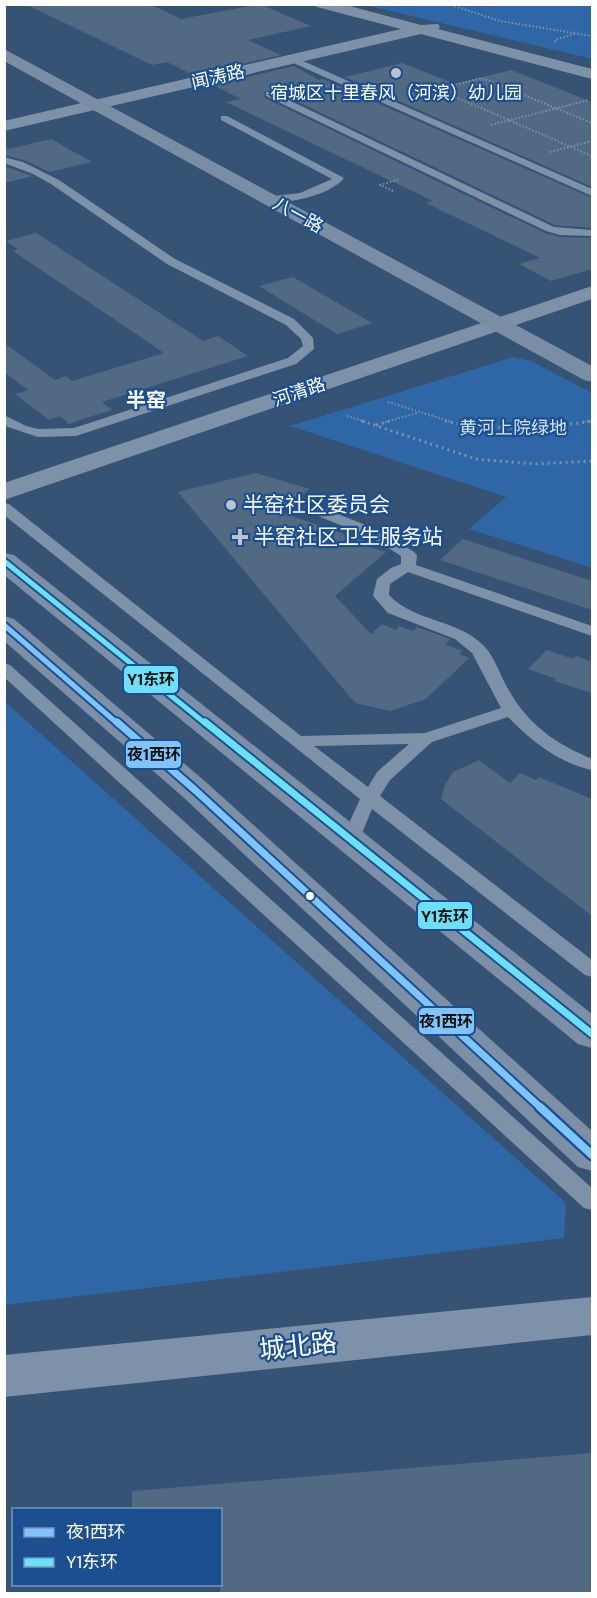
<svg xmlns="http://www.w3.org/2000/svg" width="597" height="1598" viewBox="0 0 597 1598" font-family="'DM Sans','Noto Sans SC',sans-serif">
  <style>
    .green { fill: #2f66a5 }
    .building { fill: #526984 }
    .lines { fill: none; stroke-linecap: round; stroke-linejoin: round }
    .path-far1 { stroke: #7d92a8; stroke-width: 2; stroke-dasharray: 1.5 2; stroke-linecap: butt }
    .path { stroke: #7d92a8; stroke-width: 3; stroke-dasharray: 2 4; stroke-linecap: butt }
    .service { fill: #7d92a8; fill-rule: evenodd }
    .tertiary { fill: #7d92a8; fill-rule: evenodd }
    .secondary { fill: #798da4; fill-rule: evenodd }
    .primary { fill: #7d8ea7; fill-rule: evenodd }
    .bus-1-far2-casing { stroke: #1b4f8f; stroke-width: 9 }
    .bus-1-far1-casing { stroke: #1b4f8f; stroke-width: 11 }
    .bus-1-casing { stroke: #1b4f8f; stroke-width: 13 }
    .bus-2-far1-casing { stroke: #1b4f8f; stroke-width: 9 }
    .bus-2-casing { stroke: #1b4f8f; stroke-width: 11 }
    .bus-1-far2 { stroke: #80c4ff; stroke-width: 5 }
    .bus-1-far1 { stroke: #80c4ff; stroke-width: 7 }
    .bus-1 { stroke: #80c4ff; stroke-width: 8 }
    .bus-2-far1 { stroke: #6ddff8; stroke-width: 5 }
    .bus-2 { stroke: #6ddff8; stroke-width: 7 }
    .poi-dot { fill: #b9c2ce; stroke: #1b4f8f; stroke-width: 2 }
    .bus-dot { fill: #fff; stroke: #1b4f8f; stroke-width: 2 }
    .labels { text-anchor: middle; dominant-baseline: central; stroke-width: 4.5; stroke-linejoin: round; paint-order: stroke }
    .far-street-label { font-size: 18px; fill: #fff; stroke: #1b4f8f }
    .far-poi-label { font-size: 18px; fill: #fff; stroke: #1b4f8f }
    .far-park-label { font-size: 18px; fill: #cfe3fa; stroke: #1b4f8f }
    .far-quarter-label { font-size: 20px; font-weight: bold; fill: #fff; stroke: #1b4f8f }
    .poi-label { font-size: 21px; fill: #fff; stroke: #1b4f8f; text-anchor: start }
    .near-street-label { font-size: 26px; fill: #fff; stroke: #1b4f8f }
    .line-badge { stroke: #1b4f8f; stroke-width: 2 }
    .pale-badge-label { font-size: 16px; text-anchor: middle; font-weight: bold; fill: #111 }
  </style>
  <rect width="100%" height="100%" fill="#365274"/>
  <g class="green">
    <polygon points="366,5 592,5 592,59"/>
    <polygon points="513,357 531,361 592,393 592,568 469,529 506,497 290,426"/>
    <polygon points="4,701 566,1203 564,1238 5,1305"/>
  </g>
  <g class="building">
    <polygon points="25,4 150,4 181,19 260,4 311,26 248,40 281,55 193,75 167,62 152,65"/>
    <polygon points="402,63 455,84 511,70 592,102 592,187 345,77"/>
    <polygon points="294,66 319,80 323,79 592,198 592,228 555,225 273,90 264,92 265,98 545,233 560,237 592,238 592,269 551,281 519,264 540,258 426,203 433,201 226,102 241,99 213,85"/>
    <polygon points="51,139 92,162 49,172 24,160 4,155 4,150"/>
    <polygon points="4,166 32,176 33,176 4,183"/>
    <polygon points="36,233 203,341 218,336 248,356 102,402 112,410 83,419 69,424 60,416 49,420 15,394 28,390 4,372 4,343 55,380 66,376 72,381 164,353 13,251 18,249 6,241"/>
    <polygon points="293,277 372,323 337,334 259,286"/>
    <polygon points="256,473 310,489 277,511 373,544 370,547 386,552 335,596 371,634 382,624 396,630 399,626 413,631 417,627 450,639 445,644 462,651 459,654 469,658 426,699 390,711 355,703 178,492"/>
    <polygon points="463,539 592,581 592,610 440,560"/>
    <polygon points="547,650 573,659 576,656 592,662 592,693 554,681 556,679 528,669"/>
    <polygon points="479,760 510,783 520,773 536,780 539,777 592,799 592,916 441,799 445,785 453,772"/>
    <polygon points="592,1453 592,1593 220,1593 220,1509 132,1509 132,1491"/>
  </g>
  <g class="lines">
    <g class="path-far1">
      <polyline points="448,4 500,21 592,36"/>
      <polyline points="555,42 555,40 574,34"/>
      <polyline points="439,90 592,156"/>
      <polyline points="418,94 482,78 592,123"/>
      <polyline points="491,125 589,100"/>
      <polyline points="550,152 592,141"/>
      <polyline points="393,191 380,185 400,179"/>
      <polyline points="388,402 452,422"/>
      <polyline points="347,416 366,422"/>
      <polyline points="385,422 418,413"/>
      <polyline points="583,422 592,421"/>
    </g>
    <g class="path">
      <polyline points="362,421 476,459 534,464 592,461"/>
      <path d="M445,421C494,431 542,429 592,421"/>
      <polyline points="376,425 390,421"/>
    </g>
    <g class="service">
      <polygon points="346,4 359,4 346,8"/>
      <polygon points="294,57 592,189 592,196 291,62 291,58"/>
      <polygon points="266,92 272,92 554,227 592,230 592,236 560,235 546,231 266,96"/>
      <path d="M221,116H227L344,178C331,195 287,205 266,201V197L300,193L332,179L221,120Z"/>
      <polygon points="4,157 23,162 59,180 175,259 294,319 313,338 314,349 296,364 76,436 38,437 8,427 4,425 4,415 26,426 38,429 74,428 288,358 303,346 301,339 286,325 167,264 51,184 33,174 4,163"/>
      <path d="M4,503L9,504L301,736L425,733L501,708L472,653L455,639L388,613L373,596L377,579L391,568L401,564V556L371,537L310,513L308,510L310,507H320L381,531L414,552L417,555L416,565L592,626V636L408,572L390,584L389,595C414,622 459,619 485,647C494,657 500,674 507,687C527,724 554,743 592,759V770C560,764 530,740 508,717L432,742L390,780L380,796L592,960V977L585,975L372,809L358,843H344L342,839L360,799L4,515ZM409,744L377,772L368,787L314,746Z"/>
      <polygon points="4,663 10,665 592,1188 592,1210 584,1208 4,677"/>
    </g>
    <g class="tertiary">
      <polygon points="315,4 342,4 421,25 438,24 440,27 438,29 592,69 592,79 421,34 4,131 4,121 401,29 317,7"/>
      <polygon points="592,286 592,299 4,500 4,483"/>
      <polygon points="592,1297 592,1335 4,1397 4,1355"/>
    </g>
    <polygon class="secondary" points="4,49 592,366 592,382 584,380 4,61"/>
    <g class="primary">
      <polygon points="4,553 14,555 592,1014 592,1048 578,1044 4,575"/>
      <polygon points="4,616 14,619 207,783 592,1131 592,1171 578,1167 183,797 4,641"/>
    </g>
    <g class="bus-1-far2-casing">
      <polyline id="bus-1-far2" points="4,625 118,724"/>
    </g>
    <g class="bus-1-far1-casing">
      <polyline id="bus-1-far1" points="117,722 195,790 541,1108"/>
    </g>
    <g class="bus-1-casing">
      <polyline id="bus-1" points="540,1107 592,1155"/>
    </g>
    <g class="bus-2-far1-casing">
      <polyline id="bus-2-far1" points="4,561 206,724"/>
    </g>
    <g class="bus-2-casing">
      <polyline id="bus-2" points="205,722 592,1034"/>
    </g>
    <use href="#bus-1-far2" class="bus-1-far2"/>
    <use href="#bus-1-far1" class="bus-1-far1"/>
    <use href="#bus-1" class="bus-1"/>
    <use href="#bus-2-far1" class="bus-2-far1"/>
    <use href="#bus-2" class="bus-2"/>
  </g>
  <g class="poi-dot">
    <circle cx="396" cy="73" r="6"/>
    <circle cx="231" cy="505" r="6"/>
    <path d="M237 528h6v6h6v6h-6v6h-6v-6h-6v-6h6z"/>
  </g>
  <circle class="bus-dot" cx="310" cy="896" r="5"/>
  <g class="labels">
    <g class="far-street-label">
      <text transform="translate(218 77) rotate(-13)">闻涛路</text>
      <text transform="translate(298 215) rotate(29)">八一路</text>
      <text transform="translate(299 392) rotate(-19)">河清路</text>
    </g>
    <g class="far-poi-label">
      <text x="396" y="93">宿城区十里春风（河滨）幼儿园</text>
    </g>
    <g class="far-park-label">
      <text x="513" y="428">黄河上院绿地</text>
    </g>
    <g class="far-quarter-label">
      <text x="146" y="400">半窑</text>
    </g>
    <g class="poi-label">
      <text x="243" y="505">半窑社区委员会</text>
      <text x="254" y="537">半窑社区卫生服务站</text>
    </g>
    <g class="near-street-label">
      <text transform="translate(298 1346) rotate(-6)">城北路</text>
    </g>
  </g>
  <g class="line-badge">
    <rect x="123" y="665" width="56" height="29" rx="6" fill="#6ddff8"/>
    <rect x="125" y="740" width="57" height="29" rx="6" fill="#80c4ff"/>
    <rect x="417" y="901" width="56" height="29" rx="6" fill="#6ddff8"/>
    <rect x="418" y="1007" width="57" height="28" rx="6" fill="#80c4ff"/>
  </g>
  <g class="pale-badge-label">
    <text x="151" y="685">Y1东环</text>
    <text x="154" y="760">夜1西环</text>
    <text x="445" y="922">Y1东环</text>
    <text x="446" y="1027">夜1西环</text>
  </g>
  <rect width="597" height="1598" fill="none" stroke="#ffffff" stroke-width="12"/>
  <rect x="12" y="1508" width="210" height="78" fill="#1b4f8f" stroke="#7695bc" stroke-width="1.5"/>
  <rect x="24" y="1528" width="30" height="9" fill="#80c4ff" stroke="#7695bc" stroke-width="1.5"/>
  <text x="66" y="1538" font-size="18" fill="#ffffff">夜1西环</text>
  <rect x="24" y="1558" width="30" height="9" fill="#6ddff8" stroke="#7695bc" stroke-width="1.5"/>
  <text x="66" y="1568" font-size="18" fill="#ffffff">Y1东环</text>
</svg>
